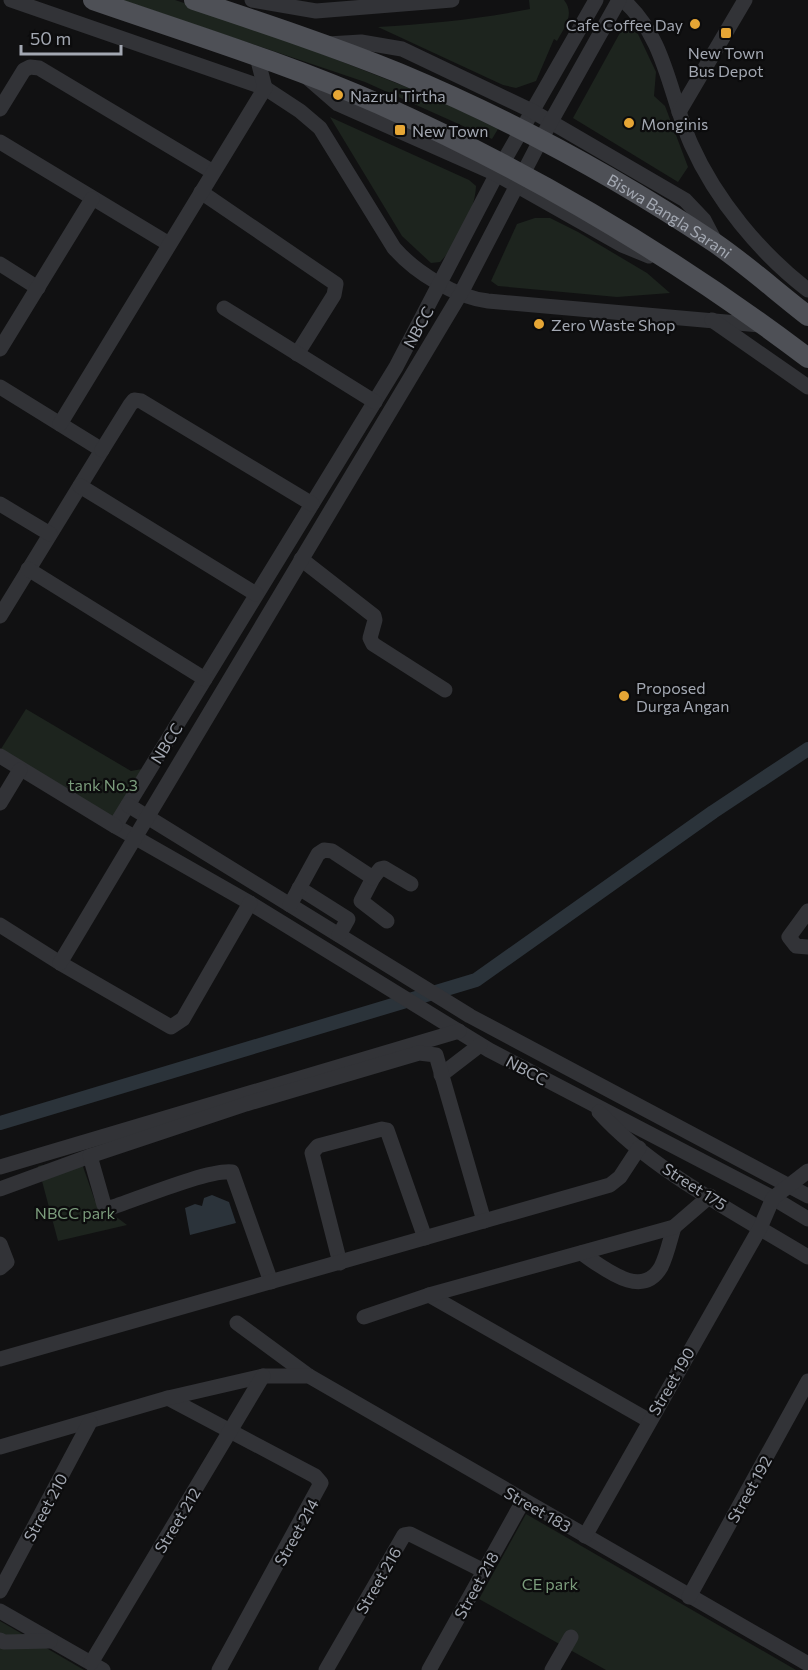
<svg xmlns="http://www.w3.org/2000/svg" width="808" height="1670" viewBox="0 0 808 1670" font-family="Commissioner,sans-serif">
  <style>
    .green { fill: #1d241e }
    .water { fill: #2b333a }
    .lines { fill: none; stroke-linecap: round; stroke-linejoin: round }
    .canal { stroke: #2b333a; stroke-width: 14 }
    .minor { stroke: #323337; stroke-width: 15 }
    .major { stroke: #4e5056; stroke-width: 20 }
    .poi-dot { fill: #e6a635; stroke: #0c0c0d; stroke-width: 2 }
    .labels { text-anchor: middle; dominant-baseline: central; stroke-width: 4.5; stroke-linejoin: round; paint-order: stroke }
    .poi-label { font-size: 16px; fill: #a3a8b2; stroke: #0c0c0d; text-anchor: start }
    .street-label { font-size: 16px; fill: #a3a8b2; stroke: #0c0c0d }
    .park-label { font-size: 16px; fill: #7b9c7c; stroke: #0c0c0d }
  </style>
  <rect width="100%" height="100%" fill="#111112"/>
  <g class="green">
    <polygon points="122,0 175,0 238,21 437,99 498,129 492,139 365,82"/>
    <path d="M529,0H564C575,14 565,27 557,41L554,39L536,81L516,88L503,85L378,27C429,24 480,19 530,9Z"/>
    <polygon points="625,27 638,34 656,72 654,96 665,106 688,167 678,182 573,118 621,31"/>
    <path d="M330,117L469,180L476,186C475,211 457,244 440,262L431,263L402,236Z"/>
    <polygon points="535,218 550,218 578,232 647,273 670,293 617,297 498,286 491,281 517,224"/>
    <polygon points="26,709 131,771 142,769 117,823 1,749"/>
    <polygon points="80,1158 95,1201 127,1225 58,1241 38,1166"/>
    <polygon points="526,1514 796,1670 606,1670 479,1599"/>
    <polygon points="0,1621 84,1670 0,1670"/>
  </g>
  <polygon class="water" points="212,1195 229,1202 236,1223 190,1235 185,1208 195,1204 202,1206 204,1198"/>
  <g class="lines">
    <polyline class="canal" points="0,1123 476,980 713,812 808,749"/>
    <g class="minor">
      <path d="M11,0L265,88L300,111L320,128L394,248C416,273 455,297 488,301L760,325"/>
      <polyline points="252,0 316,11 452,0"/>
      <polyline points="596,0 502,164 396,367 115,826 250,903 489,1050 773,1198 808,1219"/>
      <path d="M623,0C666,38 669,94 691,144C716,200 760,253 808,290"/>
      <polyline points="328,44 361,42 402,49 532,111 685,200 704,220 716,243"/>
      <polyline points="308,78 338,104 496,174 622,245 649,256"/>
      <polyline points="0,109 24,70 30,67 39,68 213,172"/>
      <polyline points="679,112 745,0"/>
      <polyline points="0,142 169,244"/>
      <polyline points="201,192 336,284 334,295 297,354"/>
      <polyline points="0,264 38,288"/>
      <polyline points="224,308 375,402"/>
      <polyline points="712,320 808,387"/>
      <polyline points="0,349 92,199"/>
      <polyline points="0,387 102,450 0,616"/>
      <polyline points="60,424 265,88 257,57"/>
      <polyline points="102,450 130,405 134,400 141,401 312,504"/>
      <polyline points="80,486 256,594"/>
      <polyline points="0,504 50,534"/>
      <polyline points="301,559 374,616 375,620 370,638 373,644 445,690"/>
      <polyline points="28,569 205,679"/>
      <polyline points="0,756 115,826"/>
      <polyline points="0,803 20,770"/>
      <polyline points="128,805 470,1016 808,1196"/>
      <polyline points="373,878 361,901 387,921"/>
      <polyline points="299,888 348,919 339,935"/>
      <polyline points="290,905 318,854 324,850 332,851 373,878 380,869 384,868 411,884"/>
      <polyline points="808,911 789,937 796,946 808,947"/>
      <polyline points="0,925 60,963 171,1027 183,1019 250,903"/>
      <polyline points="60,963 461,293 540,141 619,0"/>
      <polyline points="441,1075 480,1045"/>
      <path d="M599,1112C651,1170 741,1216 808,1257"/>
      <polyline points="0,1167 459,1031"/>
      <polyline points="0,1189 90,1156"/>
      <polyline points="0,1244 7,1262 0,1268"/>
      <path d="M581,1253C603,1267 641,1301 661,1267C667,1255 670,1240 674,1227"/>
      <polyline points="340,1263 312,1153 318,1146 382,1129 387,1130 425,1238"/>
      <path d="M271,1282L232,1172C209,1169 135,1200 110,1208L104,1205L90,1156L246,1104L419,1053L436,1055L484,1221"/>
      <polyline points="429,1295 648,1420"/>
      <polyline points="364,1317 429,1295 674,1227 710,1196"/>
      <polyline points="237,1323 309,1376"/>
      <polyline points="0,1359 610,1185 620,1177 639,1148"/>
      <polyline points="168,1398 315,1476 321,1483 219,1670"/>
      <polyline points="0,1447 168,1398 263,1376 309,1376 808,1664"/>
      <polyline points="585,1536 760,1228 773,1198 808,1171"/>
      <polyline points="0,1591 90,1422"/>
      <polyline points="689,1597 808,1381"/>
      <polyline points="0,1611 103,1670"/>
      <polyline points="0,1640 4,1642 50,1641"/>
      <polyline points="91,1663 263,1376"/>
      <polyline points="326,1670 404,1535 410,1534 484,1571"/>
      <polyline points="429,1670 523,1501"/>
      <polyline points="552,1670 571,1637"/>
    </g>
    <g class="major">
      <path d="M93,0C188,33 286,63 379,104C531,172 676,258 808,358"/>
      <path id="s1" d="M194,0C263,23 332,46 399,73C509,119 616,177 715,243C747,265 777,292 808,316"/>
    </g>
  </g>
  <g class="poi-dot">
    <circle cx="695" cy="24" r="6"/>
    <rect x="720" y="27" width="12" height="12" rx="3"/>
    <circle cx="338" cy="95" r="6"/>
    <circle cx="629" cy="123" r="6"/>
    <rect x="394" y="124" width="12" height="12" rx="3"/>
    <circle cx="539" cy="324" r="6"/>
    <circle cx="624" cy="696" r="6"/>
  </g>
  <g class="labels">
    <g class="poi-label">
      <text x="683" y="24" text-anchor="end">Cafe Coffee Day</text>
      <text x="726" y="52" text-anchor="middle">New Town<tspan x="726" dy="18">Bus Depot</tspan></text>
      <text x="350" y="95">Nazrul Tirtha</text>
      <text x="641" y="123">Monginis</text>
      <text x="412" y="130">New Town</text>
      <text x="551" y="324">Zero Waste Shop</text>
      <text x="636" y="687">Proposed<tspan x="636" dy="18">Durga Angan</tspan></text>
    </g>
    <g class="street-label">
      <text stroke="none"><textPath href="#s1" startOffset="524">Biswa Bangla Sarani</textPath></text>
      <text transform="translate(418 327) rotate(-61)">NBCC</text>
      <text transform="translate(166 743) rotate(-58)">NBCC</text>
      <text transform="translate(527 1070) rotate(28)">NBCC</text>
      <text transform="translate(695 1186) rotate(33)">Street 175</text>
      <text transform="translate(671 1381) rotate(-60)">Street 190</text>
      <text transform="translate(749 1489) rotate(-61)">Street 192</text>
      <text transform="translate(45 1507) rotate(-62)">Street 210</text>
      <text transform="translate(538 1509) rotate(30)">Street 183</text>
      <text transform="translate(177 1520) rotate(-59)">Street 212</text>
      <text transform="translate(296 1532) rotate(-61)">Street 214</text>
      <text transform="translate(378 1580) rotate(-60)">Street 216</text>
      <text transform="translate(476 1585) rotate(-61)">Street 218</text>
    </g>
    <g class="park-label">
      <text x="103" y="784">tank No.3</text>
      <text x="75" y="1212">NBCC park</text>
      <text x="550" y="1583">CE park</text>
    </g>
  </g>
  <path d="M21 45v9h100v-9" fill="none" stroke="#a3a8b2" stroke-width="3"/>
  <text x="30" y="45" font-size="18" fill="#a3a8b2" stroke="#0c0c0d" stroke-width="4.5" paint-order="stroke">50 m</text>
</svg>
